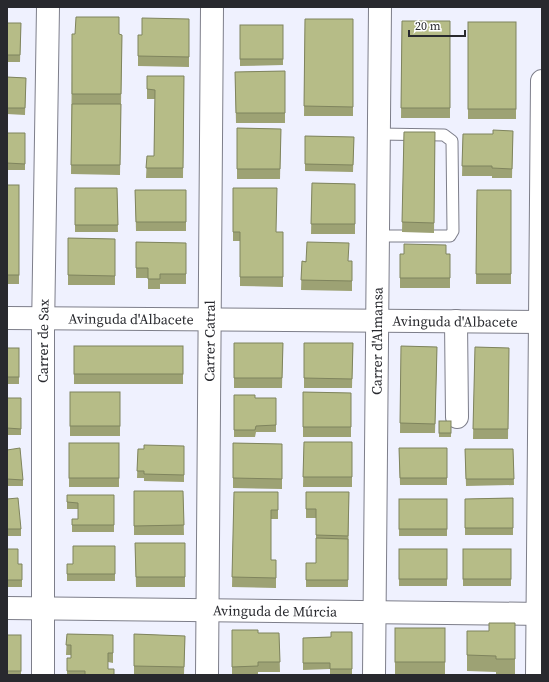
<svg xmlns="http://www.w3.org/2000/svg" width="549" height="682" viewBox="0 0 549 682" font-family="'Source Serif 4',serif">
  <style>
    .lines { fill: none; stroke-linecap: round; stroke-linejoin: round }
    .service-casing { stroke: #7d7e8a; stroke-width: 13 }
    .minor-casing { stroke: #7d7e8a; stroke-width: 24 }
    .service { stroke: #fff; stroke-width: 11 }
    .minor { stroke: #fff; stroke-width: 22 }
    .wall { fill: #9da274 }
    .building { fill: #b6bc87; stroke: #7f845e }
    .labels { text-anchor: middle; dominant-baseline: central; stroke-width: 4; stroke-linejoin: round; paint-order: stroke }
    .street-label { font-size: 14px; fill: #28292e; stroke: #fff }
  </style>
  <rect width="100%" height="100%" fill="#eff1fe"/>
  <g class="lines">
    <g class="service-casing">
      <polyline id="service" points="377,236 450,236 453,231 452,141 444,135 378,134"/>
    </g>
    <g class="minor-casing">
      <g id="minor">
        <path id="s1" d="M7,318L542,322"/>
        <polyline points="456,321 457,417"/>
        <path id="s2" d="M7,608L542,614"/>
        <path id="s3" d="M43,675V331L48,7"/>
        <path id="s4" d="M207,675L212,7"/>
        <path id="s5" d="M374,675L380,7"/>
        <polyline points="537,675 542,81"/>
      </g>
    </g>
    <use href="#service" class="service"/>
    <use href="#minor" class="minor"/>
  </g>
  <g class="wall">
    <polygon points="189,19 189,67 138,66 138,35 142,35"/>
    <polygon points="305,19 353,19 353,116 304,116"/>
    <polygon points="402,21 450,21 450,118 401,118"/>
    <rect x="468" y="22" width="48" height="97"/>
    <polygon points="7,23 21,23 20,62 7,62"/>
    <polygon points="240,25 283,25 283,65 240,66"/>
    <polygon points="72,34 122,35 120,175 71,174"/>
    <polygon points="285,71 285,123 236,123 235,72"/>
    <polygon points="147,76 184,76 183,178 146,178 147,156 154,156 155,99 147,99"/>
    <polygon points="7,77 26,78 25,115 7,114"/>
    <polygon points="237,128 281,129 280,179 237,179"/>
    <polygon points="513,131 512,178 492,178 492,176 462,176 463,134 493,134"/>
    <polygon points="404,132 435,132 434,233 402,232"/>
    <rect x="7" y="133" width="18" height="37"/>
    <polygon points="305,136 354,137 353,172 305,171"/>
    <polygon points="312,183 355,184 355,234 311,234"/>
    <rect x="7" y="185" width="12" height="99"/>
    <polygon points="75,188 117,188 118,232 75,232"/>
    <polygon points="233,188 276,232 283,232 283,287 240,286 240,241 233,241"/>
    <polygon points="135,190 186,190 186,231 136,231"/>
    <polygon points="477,190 511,190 511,284 476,284"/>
    <polygon points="68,238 115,239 115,285 68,285"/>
    <polygon points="136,242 186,243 186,284 160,284 160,289 148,289 148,278 136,278"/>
    <rect x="400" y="254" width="50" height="34"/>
    <polygon points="302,261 352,261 352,291 301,290"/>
    <polygon points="234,343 283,343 282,388 234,388"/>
    <polygon points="304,343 353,343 352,388 304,388"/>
    <rect x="74" y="346" width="109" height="38"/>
    <polygon points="401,346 437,347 435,433 400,433"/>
    <polygon points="475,347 509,348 508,439 473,439"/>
    <rect x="7" y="348" width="12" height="36"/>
    <rect x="70" y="392" width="50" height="44"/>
    <polygon points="303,392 351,393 351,437 303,437"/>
    <polygon points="234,395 255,398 276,398 276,432 256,432 255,437 234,437"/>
    <rect x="7" y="398" width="14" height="37"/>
    <rect x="439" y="421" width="12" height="16"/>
    <polygon points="304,442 352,442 352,487 303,487"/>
    <rect x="69" y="443" width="50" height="44"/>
    <polygon points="233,443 282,444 282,489 233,488"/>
    <polygon points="184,446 184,482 144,481 144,478 137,478 138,449 144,449"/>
    <polygon points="399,448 447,448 447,485 400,485"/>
    <polygon points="465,449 513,449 514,485 466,486"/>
    <polygon points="7,450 23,480 23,486 7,486"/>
    <polygon points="134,491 183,491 184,535 134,535"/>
    <polygon points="234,492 278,492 278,519 271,519 271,560 276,560 276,588 232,587"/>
    <polygon points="306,492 349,492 348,587 306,587 306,563 316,563 316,518 306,518"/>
    <polygon points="67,495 114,495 114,532 72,532 72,519 78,519 78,509 67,509"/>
    <polygon points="513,498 513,535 465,535 465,499"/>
    <polygon points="7,499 21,529 21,536 7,536"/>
    <rect x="399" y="499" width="48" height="37"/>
    <polygon points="135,543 185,543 185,587 136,587"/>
    <polygon points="115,546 115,581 67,581 67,564 73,564"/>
    <polygon points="7,549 18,564 22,564 22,587 7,587"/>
    <rect x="399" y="549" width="48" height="37"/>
    <rect x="463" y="549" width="48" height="37"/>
    <polygon points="515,623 515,675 496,675 496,672 467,671 467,631 489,631"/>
    <rect x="395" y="628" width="50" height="47"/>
    <polygon points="232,630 258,633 279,633 280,672 258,672 258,675 232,675"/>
    <polygon points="352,632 352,675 330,675 330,669 303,670 303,638 331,637"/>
    <polygon points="67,634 113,635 113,663 108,662 108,669 114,675 67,675 67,658 71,658 71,655 66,655"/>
    <polygon points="134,634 185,636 184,675 134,675"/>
    <rect x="7" y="635" width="14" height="40"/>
  </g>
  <g class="building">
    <polygon points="76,17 119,17 119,34 122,35 121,94 72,94 72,34 75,34"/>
    <polygon points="142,18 189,19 189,57 138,56 138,35 142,35"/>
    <polygon points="305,19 353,19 353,107 304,106"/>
    <polygon points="402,21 450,21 450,108 401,108"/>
    <rect x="468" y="22" width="48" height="87"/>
    <polygon points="7,23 21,23 20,55 7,55"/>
    <rect x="240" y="25" width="43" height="34"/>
    <polygon points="285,71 285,113 236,113 235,72"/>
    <polygon points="147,76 184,76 183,168 146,168 147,156 154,156 155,90 147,89"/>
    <polygon points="7,77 26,78 25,108 7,108"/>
    <polygon points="72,104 121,104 120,165 71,165"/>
    <polygon points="237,128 281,129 280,169 237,169"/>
    <polygon points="493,130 513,131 512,169 492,168 492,166 462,166 463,134 493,134"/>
    <polygon points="404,132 435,132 434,223 402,222"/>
    <polygon points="7,133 25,133 25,164 7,163"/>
    <polygon points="305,136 354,137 353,165 305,164"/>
    <polygon points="312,183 355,184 355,224 311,224"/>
    <rect x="7" y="185" width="12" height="90"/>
    <polygon points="75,188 117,188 118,225 75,225"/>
    <polygon points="233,188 277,188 276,232 283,232 283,277 240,277 240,232 233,232"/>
    <polygon points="135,190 186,190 186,222 136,222"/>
    <polygon points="477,190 511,190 511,274 476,274"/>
    <polygon points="68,238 115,239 115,276 68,275"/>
    <polygon points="136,242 186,243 186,274 160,274 160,279 148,279 148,268 136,268"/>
    <polygon points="307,242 349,243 348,261 352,261 352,281 301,280 302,261 306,262"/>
    <polygon points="404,244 446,245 446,254 450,254 450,278 400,278 400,254 404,254"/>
    <polygon points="234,343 283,343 282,378 234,378"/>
    <polygon points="304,343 353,343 352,379 304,378"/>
    <rect x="74" y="346" width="109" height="28"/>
    <polygon points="401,346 437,347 435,424 400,423"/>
    <polygon points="475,347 509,348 508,429 473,429"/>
    <rect x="7" y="348" width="12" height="29"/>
    <rect x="70" y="392" width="50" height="34"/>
    <polygon points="303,392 351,393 351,427 303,427"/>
    <polygon points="234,395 255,395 255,398 276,398 276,425 256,426 255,430 234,430"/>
    <polygon points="7,398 21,398 21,429 7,428"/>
    <rect x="439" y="421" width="12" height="12"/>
    <polygon points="304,442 352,442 352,477 303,477"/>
    <rect x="69" y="443" width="50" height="35"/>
    <polygon points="233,443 282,444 282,479 233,478"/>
    <polygon points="144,445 184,446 184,475 144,474 144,471 137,471 138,449 144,449"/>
    <polygon points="20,448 23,480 7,479 7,450"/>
    <polygon points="399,448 447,448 447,478 400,478"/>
    <polygon points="465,449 513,449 514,479 466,479"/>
    <polygon points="134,491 183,491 184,525 134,526"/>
    <polygon points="234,492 278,492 278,510 271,510 271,560 276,560 276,578 232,577"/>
    <polygon points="306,492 349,492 348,536 316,535 316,509 306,509"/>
    <polygon points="67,495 114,495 114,525 72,525 72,519 78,519 78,503 67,502"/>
    <polygon points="18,498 21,529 7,529 7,499"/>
    <polygon points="513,498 513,528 465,528 465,499"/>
    <rect x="399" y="499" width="48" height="30"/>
    <polygon points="316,538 348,539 348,580 306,580 306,563 316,563"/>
    <polygon points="135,543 185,543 185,577 136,577"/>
    <polygon points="73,546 115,546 115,574 67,574 67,564 73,564"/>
    <polygon points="7,549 18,549 18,564 22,564 22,580 7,580"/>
    <rect x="399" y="549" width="48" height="30"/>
    <rect x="463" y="549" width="48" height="30"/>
    <polygon points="489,623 515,623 515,659 496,659 496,656 467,655 467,631 489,631"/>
    <rect x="395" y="628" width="50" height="34"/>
    <polygon points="232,630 258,630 258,633 279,633 280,662 258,662 258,666 232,667"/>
    <polygon points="331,632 352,632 352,669 330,669 330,663 303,663 303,638 331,637"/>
    <polygon points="67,634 113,635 113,653 108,653 108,669 114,669 114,675 85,675 85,671 67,671 67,658 71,658 71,645 66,645"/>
    <polygon points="134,634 185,636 184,667 134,666"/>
    <rect x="7" y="635" width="14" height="36"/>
  </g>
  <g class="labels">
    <g class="street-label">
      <text stroke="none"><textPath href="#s1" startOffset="124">Avinguda d'Albacete</textPath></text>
      <text stroke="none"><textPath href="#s1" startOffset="448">Avinguda d'Albacete</textPath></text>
      <text stroke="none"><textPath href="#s3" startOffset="334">Carrer de Sax</textPath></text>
      <text stroke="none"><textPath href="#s4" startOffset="334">Carrer Catral</textPath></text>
      <text stroke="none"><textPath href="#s5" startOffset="334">Carrer d'Almansa</textPath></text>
      <text stroke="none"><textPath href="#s2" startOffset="268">Avinguda de Múrcia</textPath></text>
    </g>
  </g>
  <rect width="549" height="682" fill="none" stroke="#28292e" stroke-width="16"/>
  <path d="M409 30v6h56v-6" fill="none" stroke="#28292e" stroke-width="2"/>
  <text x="415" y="30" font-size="12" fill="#28292e" stroke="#ffffff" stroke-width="3" paint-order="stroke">20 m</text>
</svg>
